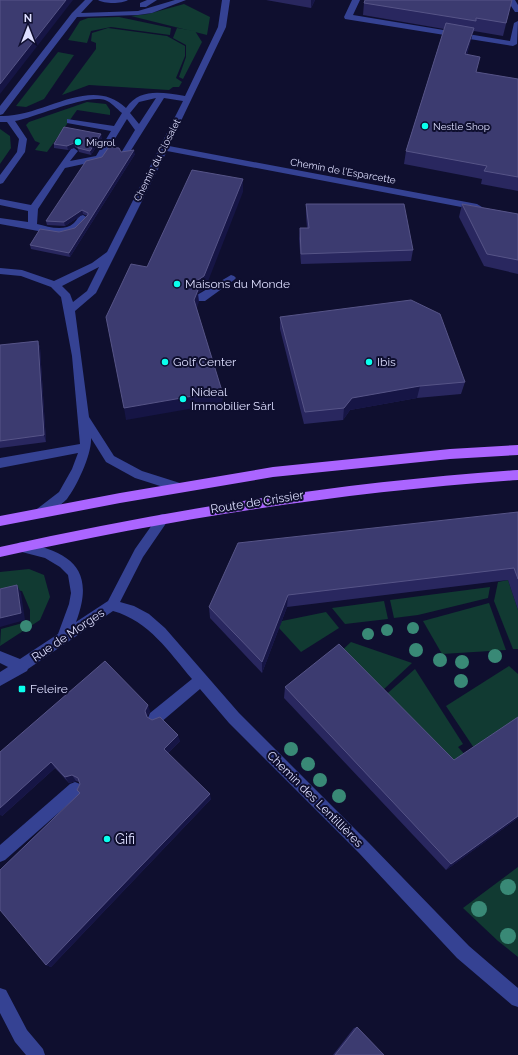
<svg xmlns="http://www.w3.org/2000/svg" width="518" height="1055" viewBox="0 0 518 1055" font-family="Raleway,sans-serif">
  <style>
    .green { fill: #113a32 }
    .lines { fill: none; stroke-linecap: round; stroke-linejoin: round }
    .minor { fill: #354293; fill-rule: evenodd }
    .major { fill: #ab65ff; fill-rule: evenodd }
    .tree { fill: #398976 }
    .wall { fill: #29275f }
    .shaded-wall { fill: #161545 }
    .building { fill: #3c3b70; stroke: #565487 }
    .poi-dot { fill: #0affed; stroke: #0f0f2f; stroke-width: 1.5 }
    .labels { text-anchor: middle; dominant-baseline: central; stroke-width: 4; stroke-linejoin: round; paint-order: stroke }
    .far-poi-label { font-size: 10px; fill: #dedfff; stroke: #0f0f2f; text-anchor: start }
    .far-street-label { font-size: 10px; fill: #dedfff; stroke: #0f0f2f }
    .poi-label { font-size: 12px; fill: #dedfff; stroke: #0f0f2f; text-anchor: start }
    .street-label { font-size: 12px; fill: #dedfff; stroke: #0f0f2f }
    .near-poi-label { font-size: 14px; fill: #dedfff; stroke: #0f0f2f; text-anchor: start }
  </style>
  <rect width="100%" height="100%" fill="#0f0f2f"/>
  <g class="green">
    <polygon points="184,4 210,17 207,35 131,16 148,14"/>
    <polygon points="119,17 171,28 170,35 111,27 91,31 87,43 68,40 80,21 88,18"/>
    <polygon points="108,28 167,36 185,46 185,56 176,78 182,82 179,87 173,87 169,90 89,85 62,95 96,49 96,43 91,41 92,33"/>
    <polygon points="177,28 195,31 202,42 183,79 179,77 186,57 186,45 173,38"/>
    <polygon points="58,52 74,55 44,99 26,107 16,106"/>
    <polygon points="87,102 106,104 110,110 110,115 77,110 47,152 35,150 40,143 35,141 26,125 29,122"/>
    <polygon points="0,129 10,136 11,148 0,164"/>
    <polygon points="29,569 44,575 50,597 40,620 0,646 1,629 30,621 30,610 22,591 0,588 0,572"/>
    <polygon points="508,580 518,610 518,649 513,649 494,601 498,582"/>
    <polygon points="490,587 488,598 418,615 394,618 390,600"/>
    <polygon points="384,601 388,619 345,624 332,608"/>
    <polygon points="489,603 506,650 442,654 423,621"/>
    <polygon points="326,612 339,628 301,652 279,628 282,621"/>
    <polygon points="351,642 412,663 384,689 337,655"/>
    <polygon points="509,666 518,674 518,722 476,751 446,706"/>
    <polygon points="415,669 463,744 458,747 467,757 449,769 381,699"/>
    <polygon points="518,867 518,957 498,941 463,908"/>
  </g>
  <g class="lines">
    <g class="minor">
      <polygon points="85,0 93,0 81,13 138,11 175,0 186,0 152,13 138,15 77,17 3,114 0,115 0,106 72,13"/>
      <path d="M98,0H128C122,4 104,4 98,0Z"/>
      <polygon points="147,0 157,0 146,7 140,7 140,3"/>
      <path d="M222,0H230L226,27L169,146L477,204L482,207L477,210L167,151L96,293L75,311L89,417L114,456L142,471L183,484L185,487L183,490L179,492L135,478L106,462L91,438C92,454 77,486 67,499C61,505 52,511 45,517L41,518L37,517L35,513L37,509L59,492L72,469L78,453L0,468V458L80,444L72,356L61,297L51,287L21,276L0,274V268L22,270L54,281L92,263L107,252L183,101L164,98L128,155H122L121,153L135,130L127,119L102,160L65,168L38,209L37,224C49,227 64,232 74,223C77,220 78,216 83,215L88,218L76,231L60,235L0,224V218L28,222V211L0,205V199L31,205L71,149L74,148L78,151L70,161L96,156L111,131L67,123V119L114,126L122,113C117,109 111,102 105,100C86,94 37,117 15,121L27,139L25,152L3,183L0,184V175L17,152L19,139L7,122H0V116C43,118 90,74 126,108C141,87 163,93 185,96L218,27ZM156,98L139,124L130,113L139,102ZM99,267L87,291L73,302L70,294L62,286Z"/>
      <polygon points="352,0 360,0 353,15 510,41 514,23 518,21 517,44 513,46 345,19 344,17"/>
      <polygon points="507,0 515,0 518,5 518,12 515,12"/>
      <polygon points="231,275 234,276 236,278 234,280 205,301 197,301 196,298 197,295"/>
      <path d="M163,514L167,515L169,519L143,557L120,602L134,606L149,614L165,628L239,713L369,843L469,946L518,988V1007L512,1005L457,958L359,853L229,723L200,689L160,723L155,725L150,723L148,718L150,713L192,679C169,652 149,621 113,611L28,669L27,671L0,686V672L8,667L0,663V651L20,659L58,634L69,604L71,593L68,575L60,567L45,558L18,551L16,547L18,543L22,542C71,552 96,569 76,622L108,601L135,549L159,515Z"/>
      <polygon points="75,782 80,784 82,789 80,794 5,860 0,862 0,845 70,784"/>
      <polygon points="0,988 6,990 27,1030 43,1049 45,1055 26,1055 15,1042 0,1013"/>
    </g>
    <g class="major">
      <polygon points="518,445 518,455 450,459 273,477 120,503 0,526 0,516 120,493 273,467 450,449"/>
      <path d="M518,470V480C343,492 171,519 0,557V547C171,509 343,482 518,470Z"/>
    </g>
  </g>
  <g class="tree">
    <circle cx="26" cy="626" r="6"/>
    <circle cx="413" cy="628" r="6"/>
    <circle cx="387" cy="630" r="6"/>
    <circle cx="368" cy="634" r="6"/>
    <circle cx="416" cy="650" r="7"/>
    <circle cx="495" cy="656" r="7"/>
    <circle cx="440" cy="660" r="7"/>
    <circle cx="462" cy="662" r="7"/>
    <circle cx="461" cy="681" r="7"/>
    <circle cx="291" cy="749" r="7"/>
    <circle cx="308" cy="764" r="7"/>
    <circle cx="320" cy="780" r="7"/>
    <circle cx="339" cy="796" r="7"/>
    <circle cx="508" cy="887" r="8"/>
    <circle cx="479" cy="909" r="8"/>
    <circle cx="508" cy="936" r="8"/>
  </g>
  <g class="wall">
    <polygon points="266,0 315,0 311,8"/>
    <polygon points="364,3 509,12 503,36 474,31 473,33 472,33 467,55 476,72 518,79 518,191 481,184 482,179 404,164 406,151 444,29 363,15"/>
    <polygon points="102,138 91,155 79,152 78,149 75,147 68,150 54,148 54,144"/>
    <polygon points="121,152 135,154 70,257 31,249 30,245 59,232 75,228 87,216 83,214 65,226 47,225 46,221 102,157"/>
    <polygon points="306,204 413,250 411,261 301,264 299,239 300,228 307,228 306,215"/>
    <polygon points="462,204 518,214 518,274 484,266 459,217"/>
    <polygon points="280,317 465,382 461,394 417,398 350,410 343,420 304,424 280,329"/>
    <polygon points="38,341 40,348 46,442 0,448 0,345"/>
    <polygon points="518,512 518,610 508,580 287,607 262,673 210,618 209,607"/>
    <polygon points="285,687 454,760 518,818 446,870 284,698"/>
    <polygon points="150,711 147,717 180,741 168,753 211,799 51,967 46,965 80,793 77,790 80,784 79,782 76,781 69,783 55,768 2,816 0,752"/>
    <polygon points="357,1027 384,1055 333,1055 354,1028"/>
  </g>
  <g class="shaded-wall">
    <polygon points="66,0 73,0 0,94 0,84"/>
    <polygon points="311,0 315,0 311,8"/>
    <polygon points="474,28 471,41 463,68 465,54"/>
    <polygon points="101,134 102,138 91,155 90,151"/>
    <polygon points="74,143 75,147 68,150 67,146"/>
    <polygon points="134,150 135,154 70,257 69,253"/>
    <polygon points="243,179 243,192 205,289 198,293 199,302 195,313 194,300 195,282"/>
    <polygon points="82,210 83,214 65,226 64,222"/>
    <polygon points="38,341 40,348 46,442 44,435"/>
    <polygon points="420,386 417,398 350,410 343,420 344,408 352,398"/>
    <polygon points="222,391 223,403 126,420 124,408"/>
    <polygon points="17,585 21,593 25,620 0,627 0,618"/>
    <polygon points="288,595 287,607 262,673 262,662"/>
    <polygon points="148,705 150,711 147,717 145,711"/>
    <polygon points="178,735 180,741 166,755 164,749"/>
    <polygon points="51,762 55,768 2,816 0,815 0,808"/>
    <polygon points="72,775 76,781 69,783 65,777"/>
    <polygon points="210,794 211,799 51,967 46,965"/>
    <polygon points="518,816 518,818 446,870 451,864"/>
  </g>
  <g class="building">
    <polygon points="0,0 66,0 0,84"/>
    <polygon points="365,0 512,0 506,23 476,18 476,21 364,3"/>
    <polygon points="446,23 474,28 465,54 480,57 476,72 518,79 518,177 484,171 487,166 406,151"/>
    <polygon points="64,127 101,134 90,151 78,148 78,146 74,143 67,146 54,144"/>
    <polygon points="109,147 119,148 121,152 134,150 69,253 30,245 40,229 59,232 75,228 88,215 88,213 82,210 64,222 46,221 86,161 102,157"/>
    <polygon points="192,170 243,179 204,276 195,282 195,289 198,290 194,300 222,391 124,408 106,317 131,264 147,267"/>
    <polygon points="306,204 404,204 413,250 301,254 300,228 309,228"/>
    <polygon points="462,204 518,214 518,260 487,254"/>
    <polygon points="411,300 440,314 465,382 420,386 352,398 344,408 305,412 280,317"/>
    <polygon points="38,341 44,435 0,441 0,345"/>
    <polygon points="518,512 518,579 514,568 288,595 262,662 209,607 238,543"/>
    <polygon points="17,585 21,613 0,618 0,589"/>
    <polygon points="339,644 454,760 518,717 518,816 451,864 285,687"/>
    <polygon points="105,661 148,705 145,711 147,717 152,720 160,717 178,735 164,749 210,794 46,965 0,910 0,870 80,793 77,790 80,784 78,778 72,775 65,777 51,762 0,808 0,752"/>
    <polygon points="357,1027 384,1055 335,1055"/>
  </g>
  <g class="poi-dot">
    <circle cx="425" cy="126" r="4"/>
    <circle cx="78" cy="142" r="4"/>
    <circle cx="177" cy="284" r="4"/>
    <circle cx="165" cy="362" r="4"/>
    <circle cx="369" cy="362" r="4"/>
    <circle cx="183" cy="399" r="4"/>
    <rect x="18" y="685" width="8" height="8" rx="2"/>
    <circle cx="107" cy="839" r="4"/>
  </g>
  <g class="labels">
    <g class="far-poi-label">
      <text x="433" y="126">Nestle Shop</text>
      <text x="86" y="142">Migrol</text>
    </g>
    <g class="far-street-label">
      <text transform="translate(157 160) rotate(-63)">Chemin du Closalet</text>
      <text transform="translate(343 171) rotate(10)">Chemin de l'Esparcette</text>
    </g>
    <g class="poi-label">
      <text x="185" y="284">Maisons du Monde</text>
      <text x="173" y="362">Golf Center</text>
      <text x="377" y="362">Ibis</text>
      <text x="191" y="392">Nideal<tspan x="191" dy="14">Immobilier Sàrl</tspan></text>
      <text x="30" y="689">Feleire</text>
    </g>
    <g class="street-label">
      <text transform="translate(257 502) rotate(-9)">Route de Crissier</text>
      <text transform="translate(68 635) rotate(-34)">Rue de Morges</text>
      <text transform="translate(315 799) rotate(45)">Chemin des Lentillières</text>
    </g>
    <g class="near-poi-label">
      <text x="115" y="839">Gifi</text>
    </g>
  </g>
  <g transform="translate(28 28)" stroke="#0f0f2f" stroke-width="3" paint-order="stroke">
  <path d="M0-3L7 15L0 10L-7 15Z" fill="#dedfff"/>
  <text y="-6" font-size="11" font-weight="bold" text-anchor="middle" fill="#dedfff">N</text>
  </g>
</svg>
